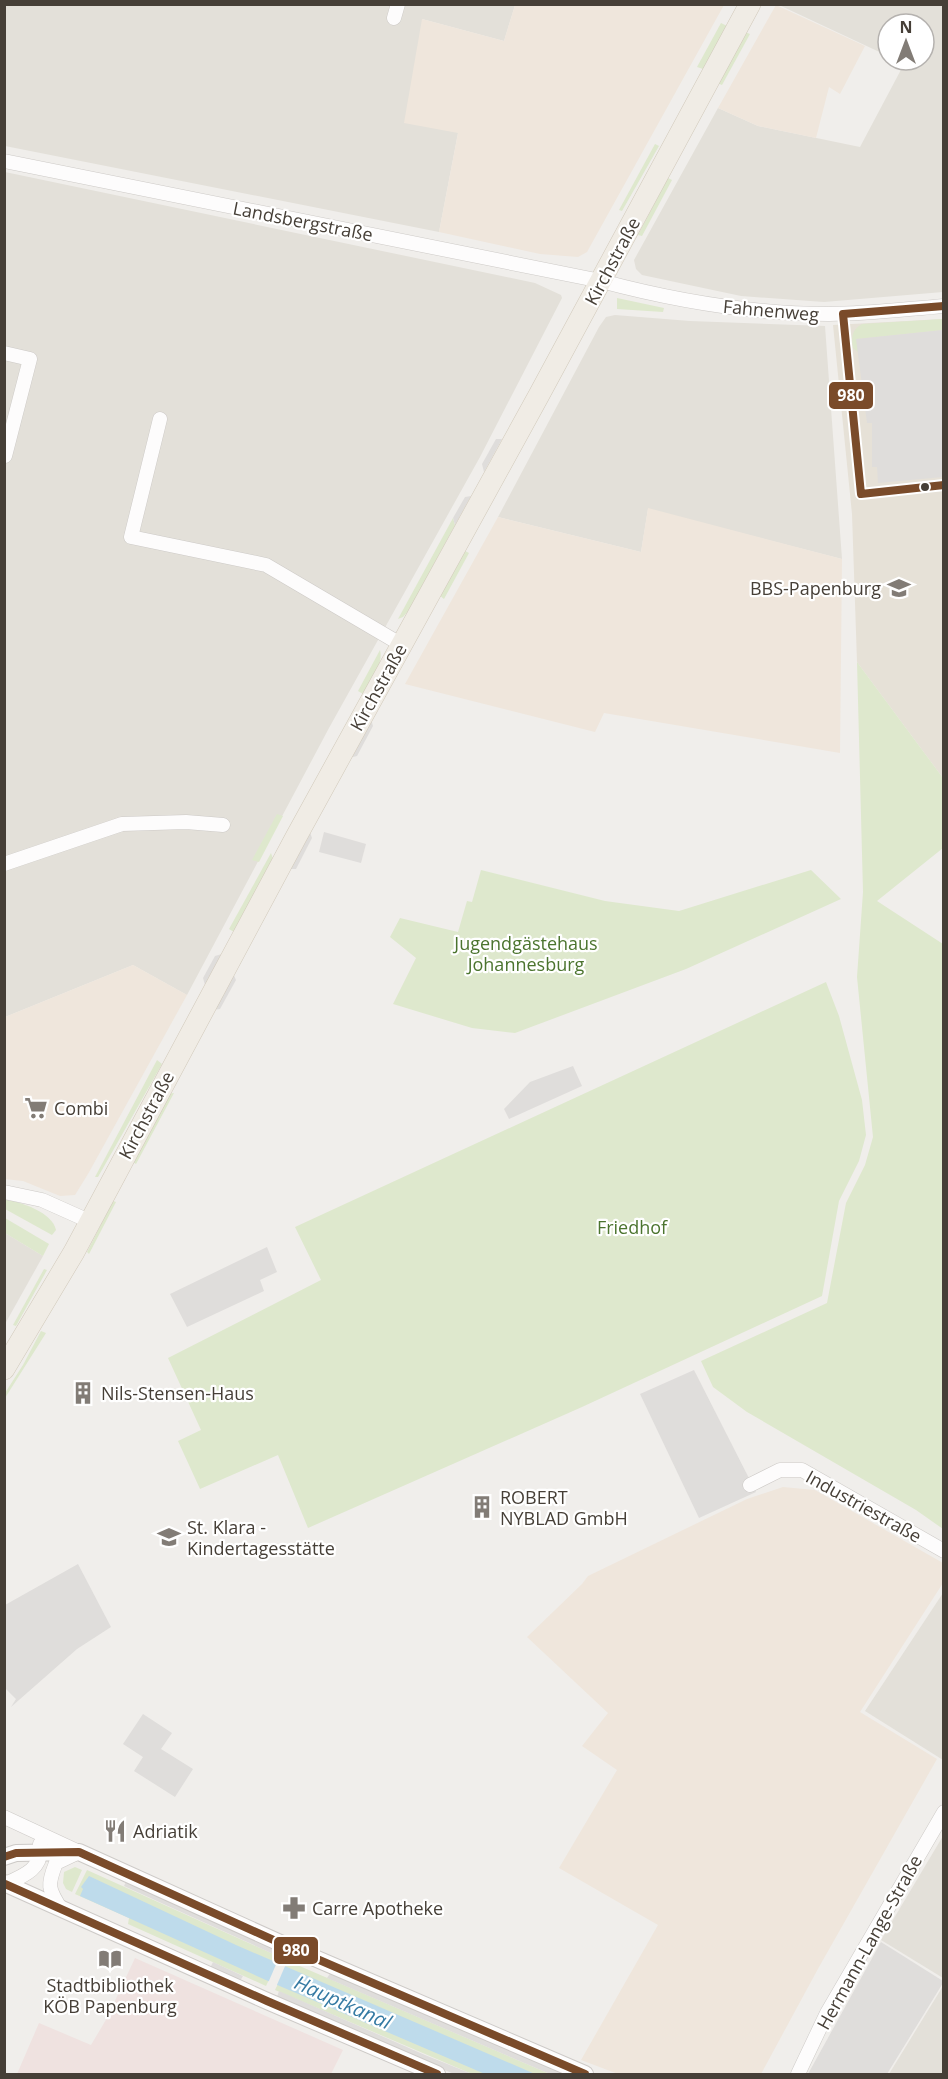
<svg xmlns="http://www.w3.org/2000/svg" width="948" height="2079" viewBox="0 0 948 2079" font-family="'Open Sans',sans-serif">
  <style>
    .residential { fill: #e3e0d9 }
    .commercial { fill: #efe6dc }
    .education { fill: #e6e1d7 }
    .medical { fill: #efe2e0 }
    .green { fill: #dee8cd }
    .parking { fill: #dfdddb }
    .water { fill: #bedbeb }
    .pier { fill: #f0eeeb }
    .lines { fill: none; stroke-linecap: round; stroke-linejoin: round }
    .minor-casing { stroke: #cdcac7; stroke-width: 15 }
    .tertiary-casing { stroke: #cdcac7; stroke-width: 18 }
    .primary-casing { stroke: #d1c9ba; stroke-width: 22 }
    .minor { stroke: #fdfcfc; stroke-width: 14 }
    .tertiary { stroke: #fdfcfc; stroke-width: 16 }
    .primary { stroke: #f0ece5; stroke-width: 21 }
    .bus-1-casing { stroke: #fff; stroke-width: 12 }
    .bus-1 { stroke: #7a4b2a; stroke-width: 8 }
    .bus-dot { fill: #463f37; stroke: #fff; stroke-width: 2 }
    .labels { text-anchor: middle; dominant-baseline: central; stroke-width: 4.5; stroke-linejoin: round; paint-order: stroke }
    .street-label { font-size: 18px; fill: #463f37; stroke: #fff }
    .poi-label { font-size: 18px; fill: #463f37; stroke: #fff; text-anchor: start }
    .park-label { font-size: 18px; fill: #4b742e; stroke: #fff }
    .water-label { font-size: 20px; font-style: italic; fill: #357aa3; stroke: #fff }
    .line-badge { stroke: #fff; stroke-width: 2 }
    .badge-label { font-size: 16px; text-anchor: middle; font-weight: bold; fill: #fff }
  </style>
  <rect width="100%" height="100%" fill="#f0eeeb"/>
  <g class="residential">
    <polygon points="4,5 515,5 504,41 422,19 458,133 439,232 5,146"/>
    <polygon points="779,5 943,5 943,292 824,302 741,296 642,275 636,269 634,260 718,108 758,126 860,147 904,64 896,60 924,60 924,24 888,24 888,56"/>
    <polygon points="5,172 535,283 561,295 562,298 480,457 329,728 187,995 133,965 5,1017"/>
    <polygon points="615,315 690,321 825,326 842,559 648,509 641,552 498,517 599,327 606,317"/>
    <polygon points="5,1233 43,1256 5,1324"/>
    <polygon points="943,1593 944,1760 943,1760 865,1711"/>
    <polygon points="943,1836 943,1978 881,1940"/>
    <polygon points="943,1986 943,2074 889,2074"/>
  </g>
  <g class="commercial">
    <polygon points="515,5 724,5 587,252 578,257 540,254 439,232 458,133 404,123 422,19 504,41"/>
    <polygon points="776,5 865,46 840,94 829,87 816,138 758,126 718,108"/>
    <polygon points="648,508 842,559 840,753 604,713 595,732 405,684 498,517 641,552"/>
    <polygon points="133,965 187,995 88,1174 75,1195 60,1196 23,1181 5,1179 5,1017"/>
    <polygon points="783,1487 815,1490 943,1563 943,1583 860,1712 937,1759 819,1967 761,2074 618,2074 581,2060 658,1925 559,1868 617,1770 582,1746 608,1713 527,1637 582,1584 588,1576 747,1499"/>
  </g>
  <polygon class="education" points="943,319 943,778 857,662 852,514 833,325"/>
  <polygon class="medical" points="135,1958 343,2050 331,2074 17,2074 39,2023 91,2045 107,2018"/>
  <g class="green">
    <polygon points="721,23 727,26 703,69 697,67"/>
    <polygon points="745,32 750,34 722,85 717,83"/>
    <polygon points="655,144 659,146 622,211 619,210"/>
    <polygon points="668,178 672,180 642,236 638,235"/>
    <polygon points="617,298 664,308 663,312 617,309"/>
    <path d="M943,319V330L857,339L858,352L853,348C851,336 852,330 862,324Z"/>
    <polygon points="453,518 455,525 409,610 403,617 398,619"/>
    <polygon points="463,550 469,553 444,599 439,595"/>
    <path d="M380,650C384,664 370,681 363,694L358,691Z"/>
    <polygon points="857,662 943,778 943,848 877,901 943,944 943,1529 916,1510 747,1412 713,1387 701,1361 827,1303 846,1203 865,1165 873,1137 857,977 863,892"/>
    <polygon points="277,814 283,816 259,862 252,860"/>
    <polygon points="271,853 273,859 234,932 229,929"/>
    <polygon points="481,870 605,901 679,911 811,870 841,899 686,969 515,1033 472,1028 393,1004 416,958 390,937 400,918 458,932 467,901 472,902"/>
    <polygon points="826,982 839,1016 862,1100 866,1135 859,1161 839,1201 822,1296 582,1407 308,1528 278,1455 200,1489 178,1441 201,1430 168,1358 321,1280 295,1227"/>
    <polygon points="157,1060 162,1064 98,1177 95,1177"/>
    <polygon points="174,1093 136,1164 133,1162 167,1094"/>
    <path d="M4,1199C21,1202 52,1212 56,1230L52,1235L5,1209Z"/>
    <polygon points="113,1201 116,1202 89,1254 87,1252"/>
    <polygon points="5,1218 49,1244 43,1256 5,1233"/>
    <polygon points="44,1269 47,1270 16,1326 13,1325"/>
    <polygon points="41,1331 46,1333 5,1398 5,1393 23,1365"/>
    <polygon points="75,1867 82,1870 72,1892 66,1889 63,1883 64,1872"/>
    <polygon points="87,1870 280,1957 266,1986 128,1924 129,1918 75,1894"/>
    <polygon points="288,1961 550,2074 472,2074 275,1990"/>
  </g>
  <g class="parking">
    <polygon points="943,330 943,477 878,483 877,467 872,467 872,423 867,423 856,339"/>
    <polygon points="496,439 502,439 484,472 482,464"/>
    <polygon points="471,496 455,525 453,518 465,497"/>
    <polygon points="371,719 373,726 357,756 349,758"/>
    <polygon points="310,832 312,838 296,869 290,869"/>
    <polygon points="324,832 366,844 361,863 319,852"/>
    <polygon points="222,954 205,985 203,978 215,956"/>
    <polygon points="233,973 236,980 220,1009 212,1010"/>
    <polygon points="573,1066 582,1086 509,1119 504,1109 530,1082"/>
    <polygon points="267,1247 277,1272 260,1280 264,1291 187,1327 170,1294"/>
    <polygon points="694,1370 756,1492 699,1518 640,1394"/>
    <polygon points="78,1564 111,1627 77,1649 11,1707 16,1699 5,1688 5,1605"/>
    <polygon points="143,1714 172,1733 161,1749 193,1769 175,1797 134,1771 143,1757 123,1744"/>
    <polygon points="127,1879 282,1950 280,1957 124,1886"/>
    <polygon points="881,1942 943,1981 943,1983 887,2074 808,2074"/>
    <polygon points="213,1962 243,1976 240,1981 210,1968"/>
    <polygon points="331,1972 575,2074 550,2074 327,1978"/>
    <polygon points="279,1991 425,2055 472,2074 454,2074 324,2018 277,1997"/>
  </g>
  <polygon class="water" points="89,1876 236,1945 535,2074 485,2074 268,1981 80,1896 83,1889 81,1887"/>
  <polygon class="pier" points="278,1960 286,1964 276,1987 268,1983"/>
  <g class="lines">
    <g class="minor-casing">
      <g id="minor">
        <polyline points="394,18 398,4"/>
        <path d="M4,161L601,281C676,301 751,314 829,314C867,314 906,309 944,306"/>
        <polyline points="4,353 30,359 5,456"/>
        <polyline points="160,419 131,537 266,565 402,645"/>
        <polyline points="4,864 122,824 186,822 223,825"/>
        <polyline points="4,1192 42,1200 89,1221"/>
        <polyline points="750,1485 780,1470 802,1470 944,1551"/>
        <polyline points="4,1817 77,1851"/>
        <path d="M5,1884C24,1876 44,1868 40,1844"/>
        <path d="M61,1909C48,1889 47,1885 56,1863L77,1853"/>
        <polyline points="798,2074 827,2013 944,1812"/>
      </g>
    </g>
    <g class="tertiary-casing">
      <g id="tertiary">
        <polyline points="4,1857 16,1853 79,1852 289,1947 585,2074"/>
        <polyline points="4,1883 267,2001 437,2074"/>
      </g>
    </g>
    <g class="primary-casing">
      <polyline id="primary" points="4,1369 74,1252 296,837 539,395 750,4"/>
    </g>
    <use href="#minor" class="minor"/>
    <use href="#tertiary" class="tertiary"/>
    <use href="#primary" class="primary"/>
    <g class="bus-1-casing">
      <g id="bus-1">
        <polyline points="944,306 843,314 861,494 944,485"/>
        <polyline points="4,1857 16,1853 79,1852 289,1947 585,2074"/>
        <polyline points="5,1884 267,2001 437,2074"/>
      </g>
    </g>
    <use href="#bus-1" class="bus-1"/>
  </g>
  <defs>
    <g id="school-bare" transform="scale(1.8)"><path d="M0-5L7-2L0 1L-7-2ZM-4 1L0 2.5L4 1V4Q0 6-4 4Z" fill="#827c76" stroke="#fff" stroke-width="2.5" paint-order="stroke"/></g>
    <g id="supermarket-bare" transform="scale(1.8)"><path d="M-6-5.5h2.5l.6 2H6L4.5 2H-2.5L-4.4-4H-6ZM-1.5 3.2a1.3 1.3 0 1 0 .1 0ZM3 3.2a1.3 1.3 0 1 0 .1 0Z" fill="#827c76" stroke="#fff" stroke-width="2.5" paint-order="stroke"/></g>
    <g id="building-bare" transform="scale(1.8)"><path d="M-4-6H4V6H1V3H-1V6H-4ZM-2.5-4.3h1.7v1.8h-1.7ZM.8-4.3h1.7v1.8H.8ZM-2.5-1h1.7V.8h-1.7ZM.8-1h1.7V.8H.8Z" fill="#827c76" stroke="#fff" stroke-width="2.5" paint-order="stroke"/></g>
    <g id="restaurant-bare" transform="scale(1.8)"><path d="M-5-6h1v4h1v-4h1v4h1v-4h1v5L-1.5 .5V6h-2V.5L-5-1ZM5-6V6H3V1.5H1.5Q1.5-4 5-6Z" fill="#827c76" stroke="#fff" stroke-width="2.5" paint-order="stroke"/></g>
    <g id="pharmacy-bare" transform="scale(1.8)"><path d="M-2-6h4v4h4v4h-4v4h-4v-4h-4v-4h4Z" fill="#827c76" stroke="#fff" stroke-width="2.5" paint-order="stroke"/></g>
    <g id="library-bare" transform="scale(1.8)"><path d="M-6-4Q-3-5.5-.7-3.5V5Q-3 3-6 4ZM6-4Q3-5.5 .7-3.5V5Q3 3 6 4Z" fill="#827c76" stroke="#fff" stroke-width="2.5" paint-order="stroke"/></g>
  </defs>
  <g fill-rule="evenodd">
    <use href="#school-bare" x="899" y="588"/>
    <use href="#supermarket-bare" x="36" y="1108"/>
    <use href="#building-bare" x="83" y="1393"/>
    <use href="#building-bare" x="482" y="1507"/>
    <use href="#school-bare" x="169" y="1537"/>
    <use href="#restaurant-bare" x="115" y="1831"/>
    <use href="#pharmacy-bare" x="294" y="1908"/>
    <use href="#library-bare" x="110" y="1959"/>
  </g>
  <circle class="bus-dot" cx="925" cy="487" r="5"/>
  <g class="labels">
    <g class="street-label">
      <text transform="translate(303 221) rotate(11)">Landsbergstraße</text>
      <text transform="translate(612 261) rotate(-62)">Kirchstraße</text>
      <text transform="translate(771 310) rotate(5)">Fahnenweg</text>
      <text transform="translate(378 687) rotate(-61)">Kirchstraße</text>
      <text transform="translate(146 1115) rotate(-62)">Kirchstraße</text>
      <text transform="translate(864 1506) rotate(29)">Industriestraße</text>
      <text transform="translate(869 1942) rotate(-61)">Hermann-Lange-Straße</text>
    </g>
    <g class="poi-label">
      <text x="881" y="588" text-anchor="end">BBS-Papenburg</text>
      <text x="54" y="1108">Combi</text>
      <text x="101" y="1393">Nils-Stensen-Haus</text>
      <text x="500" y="1497">ROBERT<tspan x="500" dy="21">NYBLAD GmbH</tspan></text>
      <text x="187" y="1527">St. Klara -<tspan x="187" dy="21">Kindertagesstätte</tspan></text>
      <text x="133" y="1831">Adriatik</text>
      <text x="312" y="1908">Carre Apotheke</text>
      <text x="110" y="1985" text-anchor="middle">Stadtbibliothek<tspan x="110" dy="21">KÖB Papenburg</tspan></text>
    </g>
    <g class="park-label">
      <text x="526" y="943">Jugendgästehaus<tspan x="526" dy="21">Johannesburg</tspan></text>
      <text x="632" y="1227">Friedhof</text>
    </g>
    <g class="water-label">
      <text transform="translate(343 2002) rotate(24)">Hauptkanal</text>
    </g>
  </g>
  <g class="line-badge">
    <rect x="828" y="381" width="46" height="29" rx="6" fill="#7a4b2a"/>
    <rect x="273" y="1936" width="46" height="29" rx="6" fill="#7a4b2a"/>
  </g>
  <g class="badge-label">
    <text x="851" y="401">980</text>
    <text x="296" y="1956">980</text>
  </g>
  <rect width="948" height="2079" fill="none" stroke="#463f37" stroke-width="12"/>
  <g transform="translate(906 42)"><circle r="28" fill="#ffffff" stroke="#b5b2af" stroke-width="1.5"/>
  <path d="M0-4.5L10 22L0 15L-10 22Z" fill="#827c76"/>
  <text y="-9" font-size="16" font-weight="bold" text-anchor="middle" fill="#463f37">N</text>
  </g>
</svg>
